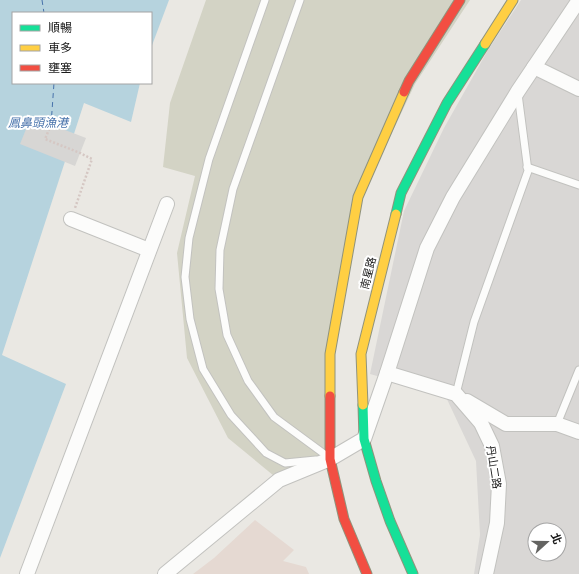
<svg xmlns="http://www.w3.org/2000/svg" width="579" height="574" viewBox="0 0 579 574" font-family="'Titillium Web','Noto Sans TC',sans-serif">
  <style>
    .residential { fill: #d9d7d5; fill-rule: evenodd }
    .military { fill: #e5d9d2 }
    .construction { fill: #d3d3c5 }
    .water { fill: #b6d3de }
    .pier { fill: #d7d6d4 }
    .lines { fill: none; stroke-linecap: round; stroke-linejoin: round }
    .ferry { stroke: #4772ab; stroke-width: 1; stroke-dasharray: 5 4; stroke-linecap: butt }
    .lane-casing { stroke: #c2c2bf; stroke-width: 9 }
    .street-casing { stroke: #c2c2bf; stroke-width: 16 }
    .fast-casing { stroke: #90937c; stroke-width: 11 }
    .slow-casing { stroke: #90937c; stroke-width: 11 }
    .jam-casing { stroke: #90937c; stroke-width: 11 }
    .path { stroke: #d5c7c3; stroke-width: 2.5; stroke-dasharray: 2 2; stroke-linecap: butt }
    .lane { stroke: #fcfcfb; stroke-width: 7 }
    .street { stroke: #fcfcfb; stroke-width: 14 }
    .fast { stroke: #16e098; stroke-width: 9 }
    .slow { stroke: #ffcf43; stroke-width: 9 }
    .jam { stroke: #f24e42; stroke-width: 9 }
    .labels { text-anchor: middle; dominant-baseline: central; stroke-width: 4; stroke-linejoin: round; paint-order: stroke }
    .street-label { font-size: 11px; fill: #1b1b1b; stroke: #fff }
    .water-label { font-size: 12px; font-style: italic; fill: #4772ab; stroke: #fff }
  </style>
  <rect width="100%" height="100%" fill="#eae8e3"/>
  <path class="residential" d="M521,0H579V574H474L480,535L476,461L445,395L370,374L404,211L444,128L488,50ZM535,530H559V554H535Z"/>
  <polygon class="military" points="255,520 294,550 283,561 306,567 309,574 193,574 214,558"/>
  <polygon class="construction" points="206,0 470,0 415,84 361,198 329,369 330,459 279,480 228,438 187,358 177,253 195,176 163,167 170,103"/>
  <polygon class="water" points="0,0 169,0 151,48 151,13 13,13 13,83 140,83 131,122 84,103 2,355 66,384 0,558"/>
  <polygon class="pier" points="31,117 86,138 75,166 20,144"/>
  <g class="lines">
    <g class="ferry">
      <polyline points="42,0 44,13"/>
      <polyline points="51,125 54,83"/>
    </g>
    <g class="lane-casing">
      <g id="lane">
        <polyline points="265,0 209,159 189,238 185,277 190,319 203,369 231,415 266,453 285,463 316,460"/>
        <polyline points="300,0 233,189 220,250 219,289 227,335 248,381 274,417 327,456"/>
        <polyline points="527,167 579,185"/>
        <polyline points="456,394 474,322 528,171 518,94"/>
        <polyline points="557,424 579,370"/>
      </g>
    </g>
    <g class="street-casing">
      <g id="street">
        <polyline points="534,67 579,89"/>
        <polyline points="71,219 149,250"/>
        <polyline points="387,373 456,394 481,423 492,446 499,484 497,523 486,574"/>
        <polyline points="467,401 506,424 557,424 579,432"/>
        <polyline points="27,574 167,204"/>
        <polyline points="165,574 279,480 330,459 364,439 387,373 427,248 453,197 518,91 579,0"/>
      </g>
    </g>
    <g class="fast-casing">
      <g id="fast">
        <polyline points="396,214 401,193 447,103 485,44"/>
        <polyline points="363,405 364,439 376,481 390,521 413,574"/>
      </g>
    </g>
    <g class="slow-casing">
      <g id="slow">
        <polyline points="485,44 513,0"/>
        <polyline points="330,396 330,354 358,197 404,92"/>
        <polyline points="363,405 361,354 396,214"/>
      </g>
    </g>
    <g class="jam-casing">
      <g id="jam">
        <polyline points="404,92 409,81 460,0"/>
        <polyline points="330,396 330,459 344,519 367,574"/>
      </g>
    </g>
    <polyline class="path" points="51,125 45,139 80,153 92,159 75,208"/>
    <use href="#lane" class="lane"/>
    <use href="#street" class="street"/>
    <use href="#fast" class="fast"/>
    <use href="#slow" class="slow"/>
    <use href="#jam" class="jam"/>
  </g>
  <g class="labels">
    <g class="street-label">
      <text transform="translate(368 273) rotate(-76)">南星路</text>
      <text transform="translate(494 467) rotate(81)">丹山二路</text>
    </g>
    <g class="water-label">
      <text x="38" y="122">鳳鼻頭漁港</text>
    </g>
  </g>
  <rect x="12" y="12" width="140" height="72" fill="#ffffff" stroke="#a4a4a4"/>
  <rect x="20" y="25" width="20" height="6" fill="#16e098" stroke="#a4a4a4"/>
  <text x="48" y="32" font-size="12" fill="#1b1b1b">順暢</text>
  <rect x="20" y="45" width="20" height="6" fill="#ffcf43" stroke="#a4a4a4"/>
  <text x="48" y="52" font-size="12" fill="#1b1b1b">車多</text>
  <rect x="20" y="65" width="20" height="6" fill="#f24e42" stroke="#a4a4a4"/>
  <text x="48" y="72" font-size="12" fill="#1b1b1b">壅塞</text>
  <g transform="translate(547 542) rotate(69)"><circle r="19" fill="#ffffff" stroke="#a4a4a4"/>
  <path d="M0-3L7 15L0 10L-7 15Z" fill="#636361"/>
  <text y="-6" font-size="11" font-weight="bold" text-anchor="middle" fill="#1b1b1b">北</text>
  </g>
</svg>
